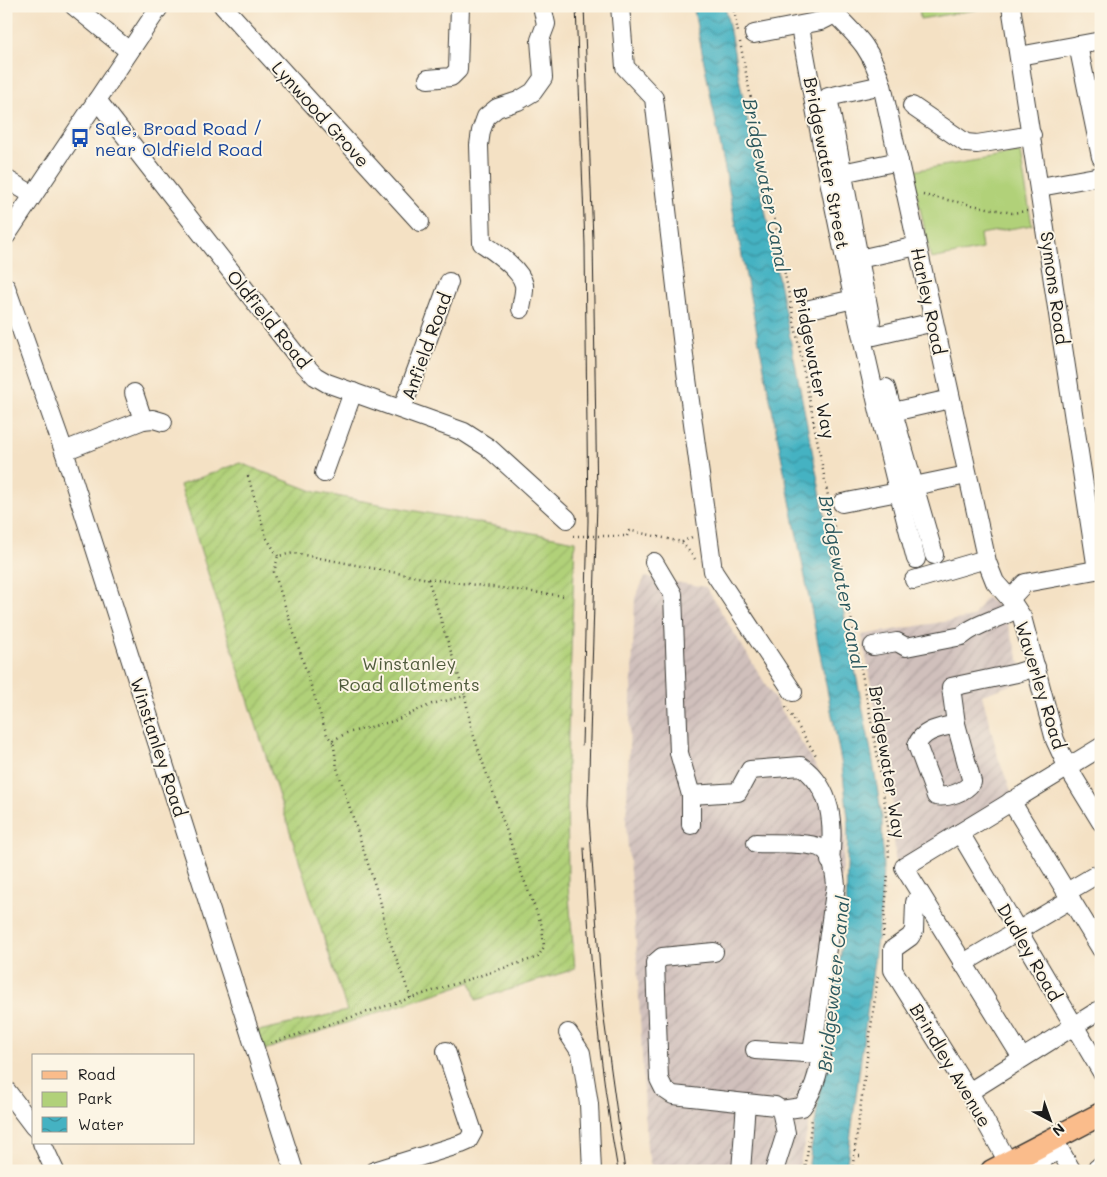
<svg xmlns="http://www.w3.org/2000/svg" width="1107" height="1177" viewBox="0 0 1107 1177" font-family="Mali,sans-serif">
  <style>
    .industrial { fill: url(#industrial-furrows) }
    .green { fill: #b1d179; stroke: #66764a }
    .garden { fill: url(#garden-furrows); stroke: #66764a }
    .water { fill: url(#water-waves); stroke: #30676f }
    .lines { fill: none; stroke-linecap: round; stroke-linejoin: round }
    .minor-casing { stroke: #3c3a35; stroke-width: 20 }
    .major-casing { stroke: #3c3a35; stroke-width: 25 }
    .path { stroke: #3c3a35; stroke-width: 2.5; stroke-dasharray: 1 4; stroke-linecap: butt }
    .minor { stroke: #fff; stroke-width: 18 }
    .major { stroke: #fabc8b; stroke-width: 22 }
    .tram { stroke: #1c1c1c; stroke-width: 1 }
    .path-bridge { stroke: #3c3a35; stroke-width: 2.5; stroke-dasharray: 1 4; stroke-linecap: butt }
    .labels { text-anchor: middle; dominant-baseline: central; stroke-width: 4; stroke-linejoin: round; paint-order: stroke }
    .street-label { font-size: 18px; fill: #1c1c1c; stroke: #fcf5e5 }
    .transit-label { font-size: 18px; fill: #164399; stroke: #fcf5e5; text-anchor: start }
    .park-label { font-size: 18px; fill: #505b3d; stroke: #fcf5e5 }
    .water-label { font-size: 19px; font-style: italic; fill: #2c585e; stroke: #fcf5e5 }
  </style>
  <defs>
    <pattern id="industrial-furrows" width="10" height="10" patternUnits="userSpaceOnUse" patternTransform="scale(1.25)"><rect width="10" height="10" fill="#d0c0bc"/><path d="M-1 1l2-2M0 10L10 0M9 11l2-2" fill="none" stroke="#b2a4a1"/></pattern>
    <pattern id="garden-furrows" width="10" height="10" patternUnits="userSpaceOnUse" patternTransform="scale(1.25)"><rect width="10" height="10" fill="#b1d179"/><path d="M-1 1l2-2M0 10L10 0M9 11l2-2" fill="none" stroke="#98b368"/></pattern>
    <pattern id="water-waves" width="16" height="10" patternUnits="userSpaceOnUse" patternTransform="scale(1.25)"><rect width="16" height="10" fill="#45b2c2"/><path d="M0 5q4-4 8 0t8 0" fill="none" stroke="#39909d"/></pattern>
  </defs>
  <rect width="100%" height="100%" fill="#fcf5e5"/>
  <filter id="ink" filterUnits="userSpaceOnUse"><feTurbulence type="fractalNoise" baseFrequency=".02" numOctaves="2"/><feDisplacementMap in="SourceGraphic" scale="10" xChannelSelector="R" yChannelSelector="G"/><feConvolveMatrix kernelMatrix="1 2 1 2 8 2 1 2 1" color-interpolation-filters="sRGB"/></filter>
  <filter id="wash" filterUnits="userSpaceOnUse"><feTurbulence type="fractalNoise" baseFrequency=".0096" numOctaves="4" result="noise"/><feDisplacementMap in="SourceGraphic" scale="20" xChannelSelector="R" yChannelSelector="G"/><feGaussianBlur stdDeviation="1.12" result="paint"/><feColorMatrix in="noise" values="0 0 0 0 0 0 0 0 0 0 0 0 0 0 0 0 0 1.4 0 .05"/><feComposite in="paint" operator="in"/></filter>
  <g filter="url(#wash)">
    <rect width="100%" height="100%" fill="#f4e1c4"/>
    <g class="industrial">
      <polygon points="645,577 706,587 842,809 845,839 828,1012 813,1106 798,1171 652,1171 647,1149 636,943 626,825 635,598"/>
      <polygon points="986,597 1003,610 1026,680 982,695 999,760 1013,796 901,864 895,859 893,806 862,635 973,617"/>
    </g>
    <g class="green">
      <polygon points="919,6 993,6 993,7 920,19"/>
      <polygon points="1020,153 1032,225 980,234 982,249 931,259 912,171"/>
    </g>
    <polygon class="garden" points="240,463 315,492 575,541 567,764 568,884 575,969 476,1000 471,982 264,1050 254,1032 347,1011 180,485"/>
    <polygon class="water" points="693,6 725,6 872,756 882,817 883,869 880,916 846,1171 808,1170 846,918 848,818 842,766"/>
  </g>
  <g filter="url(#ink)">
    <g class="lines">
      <g class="minor-casing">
        <g id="minor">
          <polyline points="74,6 129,51"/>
          <polyline points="223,6 420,222"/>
          <polyline points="620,6 625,67 654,98 685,364 713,571 793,692"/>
          <polyline points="1011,6 1097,570"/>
          <path d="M833,12C860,39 870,47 882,85L987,562L995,582L1010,599L1022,617L1055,740L1068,768L1101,822"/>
          <path d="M800,27C832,205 869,384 916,559"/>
          <polyline points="754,34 821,21 827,18 836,6"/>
          <polyline points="1078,45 1101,157"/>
          <polyline points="1019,56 1101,41"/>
          <polyline points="428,79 451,77 458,70 460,6"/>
          <polyline points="97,100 301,361 315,376 327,383 464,432 489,448 567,519"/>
          <polyline points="912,106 966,143 977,144 1032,135"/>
          <polyline points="842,173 899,161"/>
          <polyline points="6,179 33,195"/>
          <polyline points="1040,187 1101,176"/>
          <polyline points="6,236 160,6"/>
          <polyline points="859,259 917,246"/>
          <polyline points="6,287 64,451 294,1171"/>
          <path d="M521,309C522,302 525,291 524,285C521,269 495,252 482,243L479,145L481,131L486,117L497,108L518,101L533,92L543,78L540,40L546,24L542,6"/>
          <polyline points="810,309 854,299"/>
          <polyline points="871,321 828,97 882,85"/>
          <polyline points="874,336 934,322"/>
          <polyline points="886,388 934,555"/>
          <polyline points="134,393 143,420"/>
          <polyline points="402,409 449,282"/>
          <polyline points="893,412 950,399"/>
          <polyline points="64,451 143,420 153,419 163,422"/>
          <polyline points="324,473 353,392"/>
          <polyline points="914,486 967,475"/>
          <polyline points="842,503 898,492"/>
          <polyline points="654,562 673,594 679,753 691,795"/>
          <polyline points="914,580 986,559"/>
          <polyline points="1010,599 1025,583 1101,569"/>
          <path d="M873,646L897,642L906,647L962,636C976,623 1000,619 1016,609"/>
          <path d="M956,724L972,782C965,792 948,798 936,796L917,745C923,729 942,728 956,724Z"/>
          <polyline points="956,724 951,687 1017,673 1036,667"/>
          <polyline points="1011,801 1101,949"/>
          <path d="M691,825V795L738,792L750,770L801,766C833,789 834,825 830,861"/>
          <polyline points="960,833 1101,1071"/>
          <path d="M756,843C771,844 816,841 826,851C833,859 835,875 836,885L812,1053"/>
          <polyline points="1067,892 1101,872"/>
          <polyline points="915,902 914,931 910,937 893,949 893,970 969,1092 1008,1162"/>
          <polyline points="714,952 662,957 655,963 659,1079 664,1089 673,1095 775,1106 781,1110 786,1133 774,1171"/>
          <polyline points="962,964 1071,899"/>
          <polyline points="568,1033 581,1053 589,1104 592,1171"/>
          <polyline points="755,1050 821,1054"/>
          <polyline points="1022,1058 904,867 1101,747"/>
          <polyline points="6,1090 34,1127"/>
          <polyline points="969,1092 1101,1009"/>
          <path d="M781,1110L802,1107C817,1087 820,1065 823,1041"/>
          <polyline points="1054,1140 1072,1171"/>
          <polyline points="42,1143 55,1171"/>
          <polyline points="374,1171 461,1144 468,1141 473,1132 446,1051"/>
          <polyline points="741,1171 746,1103"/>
          <polyline points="1022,1171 1059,1150"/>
          <polyline points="1094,1171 1101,1165"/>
        </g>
      </g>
      <g class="major-casing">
        <polyline id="major" points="992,1171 1101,1114"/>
      </g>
      <g class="path">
        <polyline points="733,6 738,32"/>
        <polyline points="740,42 828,496"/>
        <polyline points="923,195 1012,213 1027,211"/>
        <polyline points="248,476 266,537 278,556"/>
        <polyline points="832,516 856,645"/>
        <polyline points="627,536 629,531 632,531 682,542 695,559"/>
        <polyline points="682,542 692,537"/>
        <polyline points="428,579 565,596"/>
        <path d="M858,653C871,722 887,790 889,860"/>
        <polyline points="786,707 817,757"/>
        <polyline points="333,742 327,735 274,572 278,556 294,553 428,579 465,696"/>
        <polyline points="883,937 888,873"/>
        <polyline points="271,1043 538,957 544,947 542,926 519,867 472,731 465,696 432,704 394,721 347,733 333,740 337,768 381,904 386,931 411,998"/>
        <polyline points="854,1156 862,1156"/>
        <polyline points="805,1171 812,1118"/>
        <polyline points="852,1171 878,975"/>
      </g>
      <use href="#minor" class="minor"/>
      <use href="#major" class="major"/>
      <g class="tram">
        <polyline points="576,6 585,245 588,521 582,745"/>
        <polyline points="584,6 593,239 597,503 588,805 603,1012 625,1171"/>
        <path d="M584,848C589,956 599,1064 618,1171"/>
      </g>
      <polyline class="path-bridge" points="573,536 627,536"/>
    </g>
  </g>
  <defs>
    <g id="bus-bare" transform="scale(1.5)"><path d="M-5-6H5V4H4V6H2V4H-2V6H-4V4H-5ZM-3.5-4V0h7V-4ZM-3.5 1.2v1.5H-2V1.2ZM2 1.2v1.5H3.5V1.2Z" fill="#1a4fb4" stroke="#fcf5e5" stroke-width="2.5" paint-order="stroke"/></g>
  </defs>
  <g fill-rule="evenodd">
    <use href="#bus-bare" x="80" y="138"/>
  </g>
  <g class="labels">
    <g class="street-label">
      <text transform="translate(321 114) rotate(48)">Lynwood Grove</text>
      <text transform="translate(827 163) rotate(79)">Bridgewater Street</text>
      <text transform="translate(1055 288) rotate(82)">Symons Road</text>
      <text transform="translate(929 301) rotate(78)">Harley Road</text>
      <text transform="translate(269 319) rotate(51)">Oldfield Road</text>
      <text transform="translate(426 346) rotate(-70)">Anfield Road</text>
      <text transform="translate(815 363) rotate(79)">Bridgewater Way</text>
      <text transform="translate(1041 685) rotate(73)">Waverley Road</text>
      <text transform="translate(159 747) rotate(72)">Winstanley Road</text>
      <text transform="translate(888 762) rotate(81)">Bridgewater Way</text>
      <text transform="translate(1030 952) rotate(60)">Dudley Road</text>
      <text transform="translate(951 1065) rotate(59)">Brindley Avenue</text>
    </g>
    <g class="transit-label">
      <text x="95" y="128">Sale, Broad Road /<tspan x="95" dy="21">near Oldfield Road</tspan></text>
    </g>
    <g class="park-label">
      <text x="409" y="663">Winstanley<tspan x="409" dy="21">Road allotments</tspan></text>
    </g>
    <g class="water-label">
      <text transform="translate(767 185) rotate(79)">Bridgewater Canal</text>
      <text transform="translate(843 582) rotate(79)">Bridgewater Canal</text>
      <text transform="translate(833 984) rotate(-84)">Bridgewater Canal</text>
    </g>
  </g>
  <rect width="1107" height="1177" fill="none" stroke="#fcf5e5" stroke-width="25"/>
  <rect x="32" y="1054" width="162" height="90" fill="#fcf5e5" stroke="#a29e95"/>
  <rect x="42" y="1071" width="25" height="8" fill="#fabc8b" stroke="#a29e95"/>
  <text x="78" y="1080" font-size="15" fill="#1c1c1c">Road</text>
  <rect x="42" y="1092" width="25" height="15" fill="#b1d179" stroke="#a29e95"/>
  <text x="78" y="1104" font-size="15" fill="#1c1c1c">Park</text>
  <rect x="42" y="1117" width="25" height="15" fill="url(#water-waves)" stroke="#a29e95"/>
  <text x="78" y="1130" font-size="15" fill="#1c1c1c">Water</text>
  <g transform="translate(1050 1120) rotate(139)" stroke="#fcf5e5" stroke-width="4" paint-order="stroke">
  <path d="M0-4L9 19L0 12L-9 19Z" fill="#1c1c1c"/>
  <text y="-8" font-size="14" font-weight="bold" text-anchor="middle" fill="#1c1c1c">N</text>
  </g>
</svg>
